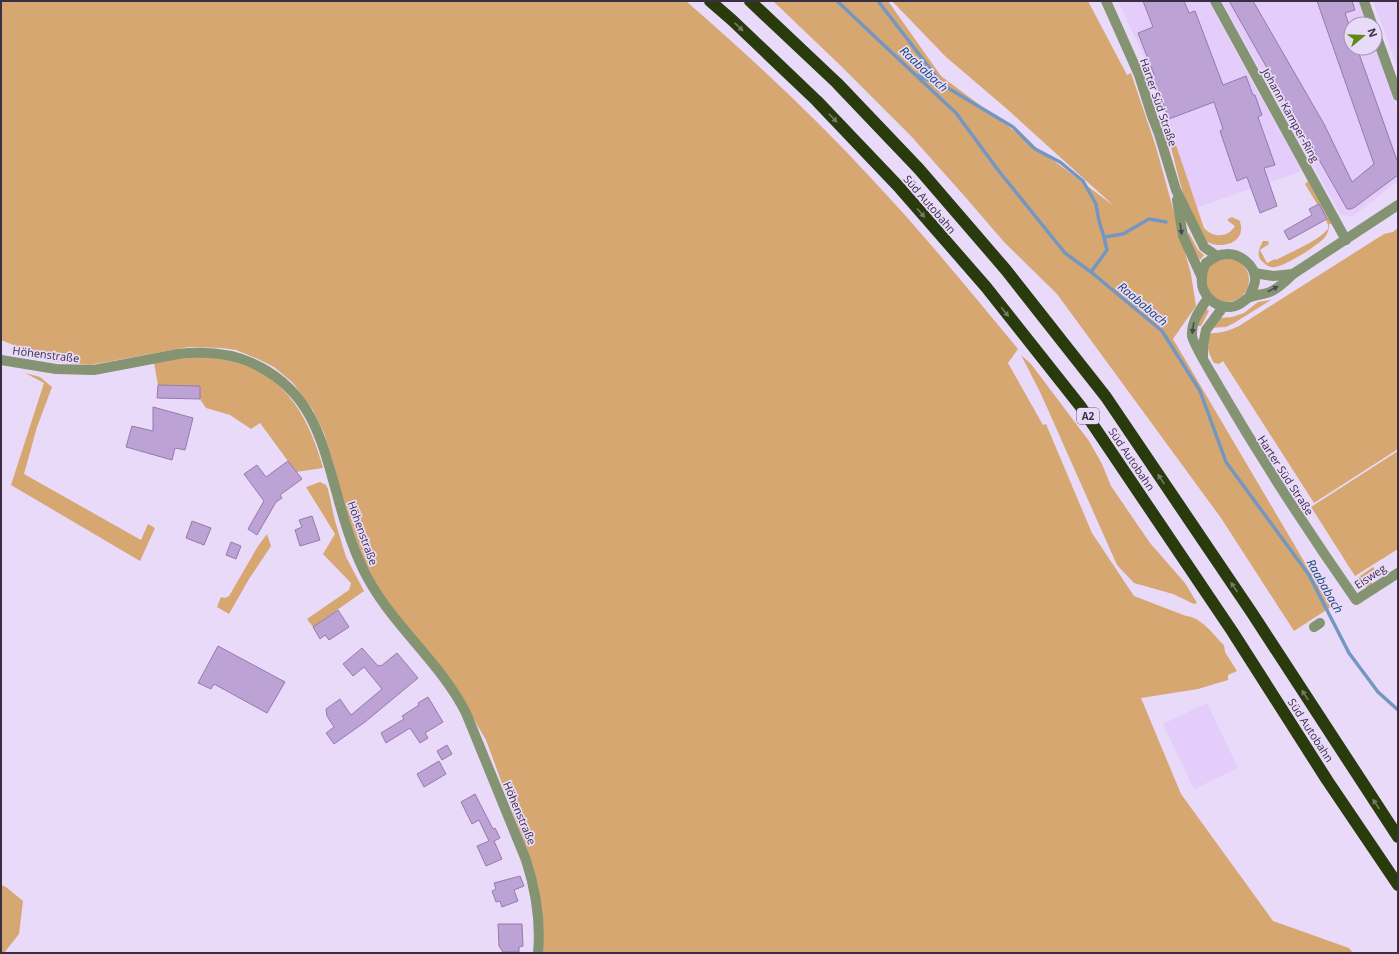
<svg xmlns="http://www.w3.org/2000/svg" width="1399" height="954" viewBox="0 0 1399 954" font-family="'Open Sans',sans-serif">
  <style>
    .built { fill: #e4ccfb }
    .green { fill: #d7a772 }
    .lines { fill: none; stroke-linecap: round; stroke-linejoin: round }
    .stream { stroke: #7497c2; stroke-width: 3.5 }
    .building { fill: #bca2d5; stroke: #947bab }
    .minor { stroke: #849472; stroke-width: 10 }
    .highway { stroke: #293a0d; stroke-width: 12 }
    .oneway { fill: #767a6b }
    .oneway2 { fill: #4c484f }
    .labels { text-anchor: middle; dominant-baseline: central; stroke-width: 3.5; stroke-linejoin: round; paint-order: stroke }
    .shield { fill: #eadaf9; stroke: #6e627a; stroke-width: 1 }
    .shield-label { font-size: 10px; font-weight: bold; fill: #392f43 }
    .street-label { font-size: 11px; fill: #392f43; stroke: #eadaf9 }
    .water-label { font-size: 12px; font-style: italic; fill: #10436d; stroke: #eadaf9 }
  </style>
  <rect width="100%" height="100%" fill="#eadaf9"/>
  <g class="built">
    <polygon points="1118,1 1208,1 1302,171 1193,209 1167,122 1145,59"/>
    <polygon points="1222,1 1359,1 1367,24 1351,24 1351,48 1375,48 1375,46 1398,111 1398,181 1352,217 1340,214"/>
    <polygon points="1373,1 1398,1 1398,70 1388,41"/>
    <polygon points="1207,703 1238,768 1194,789 1163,724"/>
  </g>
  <g class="green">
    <path d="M1,1H686C750,57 813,115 870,177C922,232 970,291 1018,349L1008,363L1043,425L1046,424L1092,533L1134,596L1186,616C1203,618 1212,634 1224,645L1225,652L1237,671L1228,675V680L1198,689L1141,698L1181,794L1273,921L1349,948L1353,953H541L530,859L486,740L463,701L373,585L346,519L334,465L324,433L313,410L293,383L274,367L258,359L236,350L221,348L189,347L90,365L53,361L1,340Z"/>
    <polygon points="773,1 888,1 941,76 1114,206 1007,109 946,57 892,1 1088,1 1127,75 1131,73 1156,147 1191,274 1196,306 1173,339 1331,607 1294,631 1221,518 1057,294 1004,242 967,199 911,136 840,65"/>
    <path d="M1169,140L1172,144L1176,145L1204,228C1213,238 1228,238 1235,226L1228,221V219L1232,217L1240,221C1240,224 1242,227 1241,230C1240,247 1211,250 1202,237C1185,212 1177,169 1169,140Z"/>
    <path d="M1308,181L1330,221L1331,224H1329C1329,229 1328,232 1326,236C1319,245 1287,265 1275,267C1271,268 1267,266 1264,263C1256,257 1258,250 1263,241H1268L1269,244L1260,250L1267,263L1275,259L1276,260C1291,252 1318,241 1328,229V225L1326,220L1327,218L1319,204H1317L1305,184Z"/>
    <path d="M1398,228V449L1314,503L1223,361L1219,364L1214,363C1208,353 1206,344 1207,333C1219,334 1228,331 1239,326L1384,234L1393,232Z"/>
    <polygon points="1189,233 1198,250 1204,255 1200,260 1192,247 1187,234"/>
    <circle cx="1227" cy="280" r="22"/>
    <polygon points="1271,300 1234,323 1226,327 1209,328 1219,318 1232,317 1244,313 1258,302"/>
    <polygon points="1204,307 1209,311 1201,326 1197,326"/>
    <polygon points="1021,355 1031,364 1089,441 1102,464 1111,486 1150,543 1185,583 1197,603 1194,604 1173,594 1134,583 1117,565 1041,394"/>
    <path d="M211,356C222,359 233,361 244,365C290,381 311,424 323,468L296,472L260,423L251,429L230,415L206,408L200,399V386L158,385L154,363L165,360Z"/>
    <polygon points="25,373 40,377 52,387 37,427 24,474 141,540 148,524 155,528 140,561 11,485 44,383"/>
    <polygon points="1398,451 1398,549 1355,576 1311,507"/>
    <polygon points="320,482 326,485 328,489 335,521 346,557 364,591 313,627 307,619 349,590 351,583 323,554 335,534 306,487"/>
    <polygon points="267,534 271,546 249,579 229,614 217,607 221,597 225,598 229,596 232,591 258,546"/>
    <polygon points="1373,567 1376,571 1367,576 1372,584 1368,587 1363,586 1357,578"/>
    <polygon points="1,885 6,887 23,901 19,934 4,953 1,953"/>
  </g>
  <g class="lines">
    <g class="stream">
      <polyline points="837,1 956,113 998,170 1065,253 1091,272 1162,331 1200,391 1226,462 1309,575 1349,653 1378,692 1398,710"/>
      <polyline points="878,1 942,84"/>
      <polyline points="918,76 943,85 1013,127 1035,149 1060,162 1083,181 1096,204 1099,221 1104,237"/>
      <polyline points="1091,272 1107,250 1104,237 1123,234 1149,219 1166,222"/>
    </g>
  </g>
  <g class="building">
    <polygon points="1143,1 1184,1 1189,13 1195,11 1223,85 1246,76 1253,95 1255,95 1262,115 1258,117 1275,165 1264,168 1277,206 1260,213 1247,177 1237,181 1220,131 1223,129 1214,102 1169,119 1153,78 1155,77 1138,33 1153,27"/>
    <polygon points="1229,1 1253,1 1324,124 1352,182 1374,164 1317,1 1352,1 1355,10 1345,13 1351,31 1351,48 1357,48 1398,163 1398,175 1355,207 1351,209 1347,209"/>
    <polygon points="1319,204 1327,219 1289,240 1284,231 1312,215 1309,209"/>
    <polygon points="158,385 200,386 200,399 157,398"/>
    <polygon points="153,407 193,418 185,450 175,448 172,460 126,447 132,426 153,431"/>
    <polygon points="288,461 302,479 280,495 282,498 276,502 257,535 248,529 264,501 244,474 257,465 266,477"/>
    <polygon points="312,516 320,540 300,546 295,530 302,527 299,520"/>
    <polygon points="192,521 211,528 204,545 186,538"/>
    <polygon points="231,542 241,546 236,559 226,555"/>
    <polygon points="338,610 349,627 329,640 325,635 320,639 313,627"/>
    <polygon points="218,646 285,682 267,713 214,684 211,689 198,683"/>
    <polygon points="362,648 378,666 380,665 381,666 397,653 418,678 365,722 334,744 326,733 334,727 327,716 326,709 340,699 351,715 382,689 364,667 353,676 343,664"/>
    <polygon points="428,697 443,722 425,733 428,738 420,743 410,728 386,743 381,733 404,719 402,716 419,705 418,703"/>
    <polygon points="447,745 452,754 442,760 437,751"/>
    <polygon points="439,761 446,774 424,787 417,774"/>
    <polygon points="475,794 493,829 495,828 500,838 494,841 502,859 486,866 477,846 489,841 479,820 472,824 461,802"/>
    <polygon points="520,876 524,886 514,890 518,901 502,907 500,901 496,902 492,891 496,889 494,883"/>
    <polygon points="498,924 522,924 523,946 519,947 519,952 503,952 499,946"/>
  </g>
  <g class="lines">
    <g class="minor">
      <polyline points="1106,1 1139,75 1152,116 1159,134 1176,190 1204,247 1217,256"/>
      <polyline points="1215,1 1346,240"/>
      <polyline points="1364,1 1372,24"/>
      <polyline points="1375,32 1398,96"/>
      <polyline points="1177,200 1183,236 1202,278"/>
      <polyline points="1254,273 1273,276 1293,274"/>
      <path d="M1249,297C1251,292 1255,285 1255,280C1256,265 1239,253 1226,254C1218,254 1212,259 1206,263C1204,267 1202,273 1202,278C1200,293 1214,308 1230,307C1238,307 1242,302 1248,298C1255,294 1265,295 1272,291C1280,287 1287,280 1293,274L1398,205"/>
      <path d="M1208,298C1200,310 1191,321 1192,336C1193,344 1213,376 1218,385C1261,459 1307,530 1356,600L1398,573"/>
      <polyline points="1203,357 1203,345 1206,330 1223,307"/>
      <path d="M1,360L56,369L94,370L178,354C206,351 235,353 260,367C313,395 322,442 337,494C345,525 355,557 371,584C398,630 442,665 466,713L526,860C536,891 541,921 538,953"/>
      <polyline points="1314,627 1320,623"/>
    </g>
    <g class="highway">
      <polyline points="710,1 732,20 817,101 898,186 986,287 1081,407 1232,631 1327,780 1398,885"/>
      <polyline points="750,1 837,83 919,169 1006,270 1106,397 1252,613 1398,837"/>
    </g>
  </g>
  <defs><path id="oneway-solid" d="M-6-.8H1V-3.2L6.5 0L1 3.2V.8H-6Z"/></defs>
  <g class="oneway">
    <use href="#oneway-solid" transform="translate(739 27) rotate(44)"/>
    <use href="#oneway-solid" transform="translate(833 118) rotate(46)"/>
    <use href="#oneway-solid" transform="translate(921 213) rotate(49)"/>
    <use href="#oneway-solid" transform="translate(1005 312) rotate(51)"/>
    <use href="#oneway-solid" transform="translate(1161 479) rotate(-124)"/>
    <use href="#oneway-solid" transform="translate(1234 587) rotate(-124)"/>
    <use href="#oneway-solid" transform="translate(1305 695) rotate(-123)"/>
    <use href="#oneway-solid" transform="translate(1376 804) rotate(-124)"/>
  </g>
  <g class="oneway2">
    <use href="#oneway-solid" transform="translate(1181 229) rotate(82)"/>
    <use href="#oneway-solid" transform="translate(1273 289) rotate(-28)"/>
    <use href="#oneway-solid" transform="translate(1193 328) rotate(98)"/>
  </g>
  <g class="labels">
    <rect class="shield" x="1077" y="408" width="22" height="16" rx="3"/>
    <g class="shield-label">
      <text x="1088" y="416">A2</text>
    </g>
    <g class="street-label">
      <text transform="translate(1159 102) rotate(71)">Harter Süd Straße</text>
      <text transform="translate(1291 115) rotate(61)">Johann Kamper-Ring</text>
      <text transform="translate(930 204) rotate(49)">Süd Autobahn</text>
      <text transform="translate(46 354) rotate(7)">Höhenstraße</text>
      <text transform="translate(1132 459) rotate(56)">Süd Autobahn</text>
      <text transform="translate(1286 475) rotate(57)">Harter Süd Straße</text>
      <text transform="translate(363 533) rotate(70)">Höhenstraße</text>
      <text transform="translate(1370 576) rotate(-33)">Eisweg</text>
      <text transform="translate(1311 730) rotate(57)">Süd Autobahn</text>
      <text transform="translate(520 813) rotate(67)">Höhenstraße</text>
    </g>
    <g class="water-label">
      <text transform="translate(924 69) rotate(43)">Raababach</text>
      <text transform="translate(1143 304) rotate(40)">Raababach</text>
      <text transform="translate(1325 586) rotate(60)">Raababach</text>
    </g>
  </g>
  <rect width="1399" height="954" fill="none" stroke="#392f43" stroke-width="4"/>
  <g transform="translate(1363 36) rotate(71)"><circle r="19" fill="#eadaf9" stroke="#a396b0"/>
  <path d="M0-3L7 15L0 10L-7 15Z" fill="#608813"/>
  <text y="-6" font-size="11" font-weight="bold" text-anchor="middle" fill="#392f43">N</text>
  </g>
</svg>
